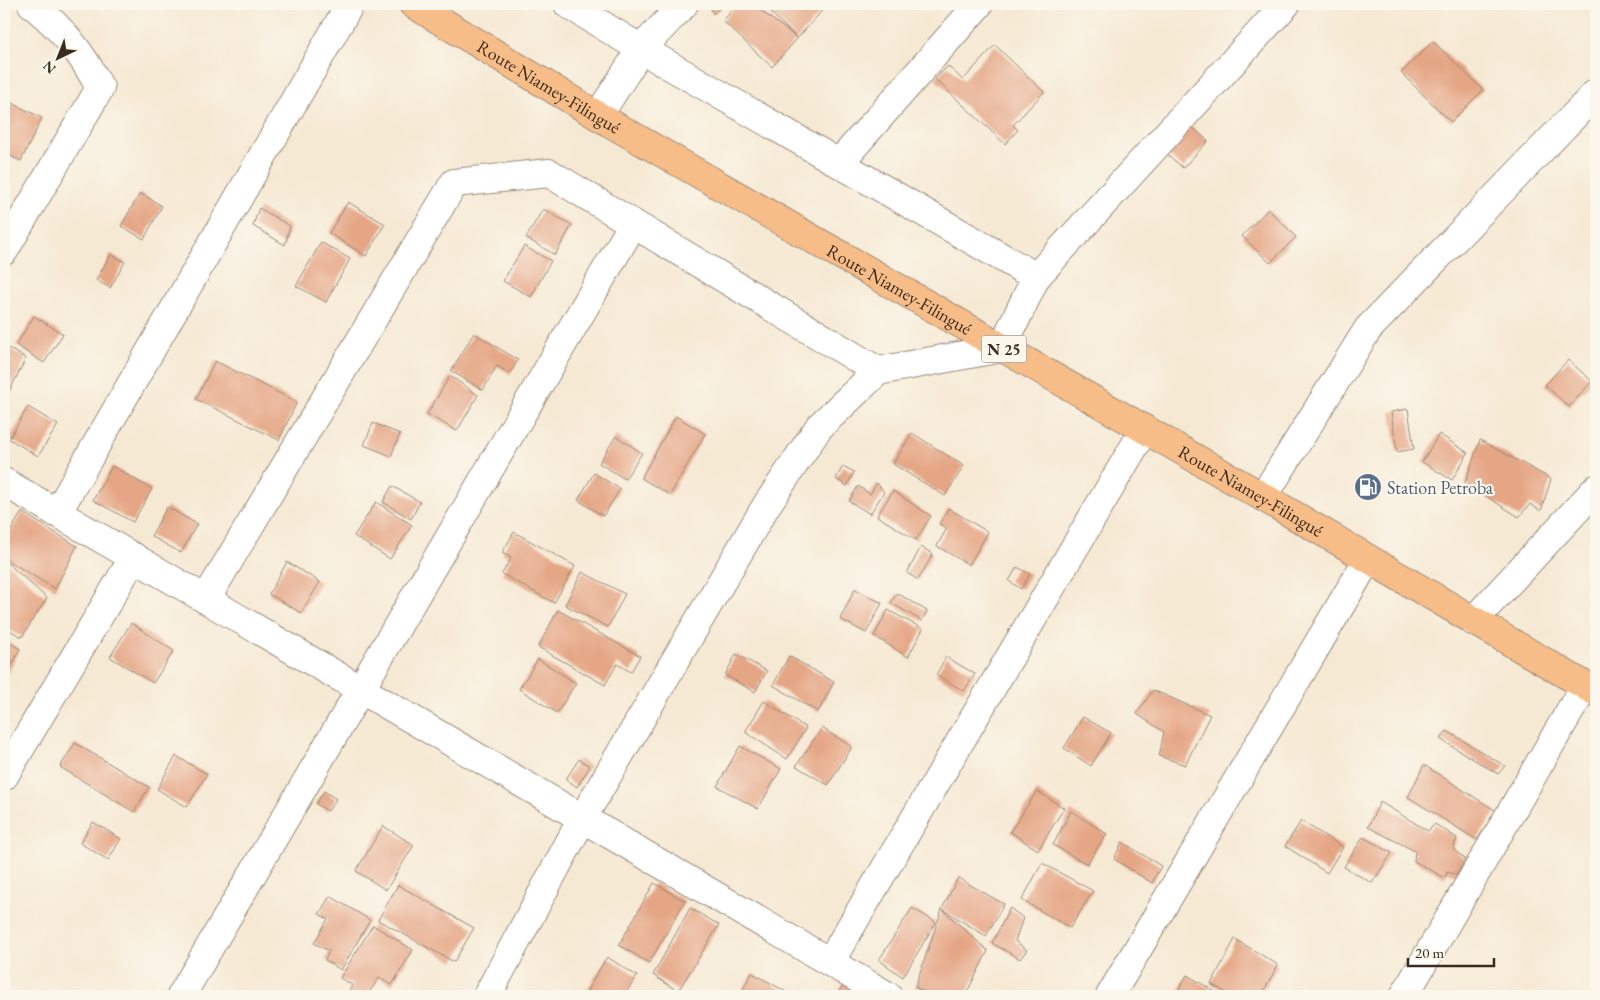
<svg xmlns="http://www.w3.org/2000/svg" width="1600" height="1000" viewBox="0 0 1600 1000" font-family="'EB Garamond',serif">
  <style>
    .building { fill: #e5a685 }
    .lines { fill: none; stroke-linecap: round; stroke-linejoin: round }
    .minor-casing { stroke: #988a79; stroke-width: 30 }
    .major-casing { stroke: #988a79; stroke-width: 30 }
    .minor { stroke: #fff; stroke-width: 28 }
    .major { stroke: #f7bd88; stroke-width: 28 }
    .labels { text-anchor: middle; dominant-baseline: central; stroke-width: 4.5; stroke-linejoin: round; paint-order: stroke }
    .shield { fill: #fbf7ec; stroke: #75685c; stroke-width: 1 }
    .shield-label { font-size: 16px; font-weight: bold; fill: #3b2a1e }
    .street-label { font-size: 18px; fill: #3b2a1e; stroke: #fbf7ec }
    .service-label { font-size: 18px; fill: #4e5e75; stroke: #fbf7ec; text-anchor: start }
  </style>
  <rect width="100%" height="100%" fill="#fbf7ec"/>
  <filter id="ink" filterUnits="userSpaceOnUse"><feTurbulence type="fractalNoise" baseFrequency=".02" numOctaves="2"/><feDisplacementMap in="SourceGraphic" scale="10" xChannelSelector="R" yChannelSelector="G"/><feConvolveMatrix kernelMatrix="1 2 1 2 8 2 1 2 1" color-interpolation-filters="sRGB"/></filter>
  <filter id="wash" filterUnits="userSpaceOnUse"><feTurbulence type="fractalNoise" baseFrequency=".0096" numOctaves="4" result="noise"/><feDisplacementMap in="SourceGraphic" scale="20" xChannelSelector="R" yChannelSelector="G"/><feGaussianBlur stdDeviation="1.12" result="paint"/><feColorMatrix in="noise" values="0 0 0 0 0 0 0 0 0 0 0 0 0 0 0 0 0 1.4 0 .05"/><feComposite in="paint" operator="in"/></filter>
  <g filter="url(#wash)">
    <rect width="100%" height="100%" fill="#f6e9d4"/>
    <g id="blocks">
      <g class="building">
        <polygon points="709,4 725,4 713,14"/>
        <polygon points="737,4 752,4 797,38 771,13 780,4 828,4 772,67 723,21"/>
        <polygon points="1433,41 1483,90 1451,122 1401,73"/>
        <polygon points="995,45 1044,92 1013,125 1018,130 1005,144 935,79 948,66 963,80"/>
        <polygon points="4,99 42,118 21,161 4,153"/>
        <polygon points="1191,126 1208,141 1183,168 1166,153"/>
        <polygon points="140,193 162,206 144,239 121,226"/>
        <polygon points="348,202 385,224 366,256 329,233"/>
        <polygon points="259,208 290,226 285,245 253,226"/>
        <polygon points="543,209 572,225 555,255 526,238"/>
        <polygon points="1268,209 1296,237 1270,263 1242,236"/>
        <polygon points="321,242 350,259 326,302 296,286"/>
        <polygon points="524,246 551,261 531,297 503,281"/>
        <polygon points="111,254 125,262 110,288 96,280"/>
        <polygon points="34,316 63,334 44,363 16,345"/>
        <polygon points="474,333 518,360 510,374 497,366 483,390 451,371"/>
        <polygon points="4,346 26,358 4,402"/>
        <polygon points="1568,360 1592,381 1569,407 1545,385"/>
        <polygon points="215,361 297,402 279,440 196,399"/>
        <polygon points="450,376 478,395 457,431 427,414"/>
        <polygon points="28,407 58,425 38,456 9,439"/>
        <polygon points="1408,409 1414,449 1397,452 1391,412"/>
        <polygon points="676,416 705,434 670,495 641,478"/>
        <polygon points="373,423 400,434 391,456 364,445"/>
        <polygon points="912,433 964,466 945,496 893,464"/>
        <polygon points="1439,434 1468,453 1452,480 1422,462"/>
        <polygon points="616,436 642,453 625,479 599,463"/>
        <polygon points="1480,440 1551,479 1541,511 1530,504 1519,517 1465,483"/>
        <polygon points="112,466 152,489 133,522 93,500"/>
        <polygon points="843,466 854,472 847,486 836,479"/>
        <polygon points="594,473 620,489 603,516 578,500"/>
        <polygon points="877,483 884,492 870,514 849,501 858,486 870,494"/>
        <polygon points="392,486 420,502 411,519 383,502"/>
        <polygon points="893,491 931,516 916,540 877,516"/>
        <polygon points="376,502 412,525 390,559 354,536"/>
        <polygon points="167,507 197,524 181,553 151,536"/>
        <polygon points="948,508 988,532 969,565 937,546 947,528 939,524"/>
        <polygon points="22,512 77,546 55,589 4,558 4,542"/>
        <polygon points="514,532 575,566 554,603 502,574 511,558 502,553"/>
        <polygon points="921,547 933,554 918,580 907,573"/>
        <polygon points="4,560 47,598 22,637 4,627"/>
        <polygon points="287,562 320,582 301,613 269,594"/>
        <polygon points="1017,567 1030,574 1021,589 1009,581"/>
        <polygon points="582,572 625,594 608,627 565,605"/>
        <polygon points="855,589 882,603 866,633 840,619"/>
        <polygon points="897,593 927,611 922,621 891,603"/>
        <polygon points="558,610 640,656 631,672 617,664 605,685 538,647"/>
        <polygon points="888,610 923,629 908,657 874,636"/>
        <polygon points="131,623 174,651 153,683 110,657"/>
        <polygon points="4,639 20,649 4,681"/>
        <polygon points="736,654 767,671 755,692 725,675"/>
        <polygon points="789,656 834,682 818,712 773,685"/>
        <polygon points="946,657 975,674 964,691 936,675"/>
        <polygon points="538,659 576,683 557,713 519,689"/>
        <polygon points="1153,690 1210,715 1185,765 1159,756 1164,732 1137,714"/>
        <polygon points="764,701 806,728 787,759 745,732"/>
        <polygon points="1083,717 1111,733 1091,766 1064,748"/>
        <polygon points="822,728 852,747 828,785 796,766"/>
        <polygon points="1447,731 1505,766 1498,774 1440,739"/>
        <polygon points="75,743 149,787 134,812 60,767"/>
        <polygon points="740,746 781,769 758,809 717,786"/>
        <polygon points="176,756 207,774 187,807 157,789"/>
        <polygon points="579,759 590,766 577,787 566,779"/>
        <polygon points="1424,765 1496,811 1477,840 1408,797"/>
        <polygon points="324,791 336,799 328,811 316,804"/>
        <polygon points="1037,791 1064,808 1038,850 1010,832"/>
        <polygon points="1380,802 1428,831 1435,824 1457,838 1453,849 1465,859 1457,875 1447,872 1445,878 1414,861 1415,851 1368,827"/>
        <polygon points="1071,811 1107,834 1087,864 1053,845"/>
        <polygon points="1301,821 1343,847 1327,873 1285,846"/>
        <polygon points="93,822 121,839 108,860 80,843"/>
        <polygon points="383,826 414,845 386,890 356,871"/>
        <polygon points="1363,837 1392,853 1372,883 1344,867"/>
        <polygon points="1122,842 1161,866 1152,883 1114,859"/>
        <polygon points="1042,863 1093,891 1070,928 1022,900"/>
        <polygon points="958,878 1004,904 986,936 942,909 988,951 965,996 933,996 915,987 942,909"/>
        <polygon points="654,883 685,901 649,963 619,945"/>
        <polygon points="398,885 474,928 454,962 378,920"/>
        <polygon points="330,896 370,920 341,970 325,960 329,951 314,943 328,919 319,914"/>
        <polygon points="690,908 719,925 678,991 653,975"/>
        <polygon points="912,908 936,922 903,977 879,960"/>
        <polygon points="1010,908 1023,918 1015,941 1027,950 1020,959 992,943"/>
        <polygon points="373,925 413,950 392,985 379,978 368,994 363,991 360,996 347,996 352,985 340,978"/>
        <polygon points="1235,939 1278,965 1261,996 1232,996 1211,984"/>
        <polygon points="607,957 637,976 624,996 597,996 587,990"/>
        <polygon points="752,973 785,991 782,996 739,996"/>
        <polygon points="1187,975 1222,996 1175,996"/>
        <polygon points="845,982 870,996 836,996"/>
      </g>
    </g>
  </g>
  <g filter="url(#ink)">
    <use href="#blocks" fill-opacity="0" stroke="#988a79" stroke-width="1"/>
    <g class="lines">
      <g class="minor-casing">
        <g id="minor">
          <polyline points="568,4 641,49 1036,277"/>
          <polyline points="598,116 641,49 684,4"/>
          <polyline points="839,163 979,4"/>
          <path d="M4,251L100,88C81,51 63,30 32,4"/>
          <polyline points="4,482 888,996"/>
          <polyline points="1263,497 1368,329 1596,93"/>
          <polyline points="57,513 350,4"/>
          <polyline points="206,599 454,183 549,173 878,371"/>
          <polyline points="1473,621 1596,489"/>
          <polyline points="4,776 134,557"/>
          <polyline points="830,962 1144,430"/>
          <polyline points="181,996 633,224"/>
          <polyline points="487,996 582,819 766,506 819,427 878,371 1002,348 1036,277 1286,4"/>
          <polyline points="1110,996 1368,559"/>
          <polyline points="1404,996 1585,685"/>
        </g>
      </g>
      <g class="major-casing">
        <g id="major">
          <path id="s1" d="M413,4L598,116L1263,497L1596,692"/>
        </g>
      </g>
      <use href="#minor" class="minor"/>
      <use href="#major" class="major"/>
    </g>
  </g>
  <defs>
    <g id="fuel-disc" transform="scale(1.4375)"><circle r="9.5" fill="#5c6f8a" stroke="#fbf7ec"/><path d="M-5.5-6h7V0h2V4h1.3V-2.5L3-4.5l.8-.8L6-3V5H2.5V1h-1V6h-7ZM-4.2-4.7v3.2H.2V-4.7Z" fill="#fff"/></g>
  </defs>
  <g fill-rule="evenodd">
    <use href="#fuel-disc" x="1368" y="487"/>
  </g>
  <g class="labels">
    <rect class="shield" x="981.5" y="335.5" width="45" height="27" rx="4"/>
    <g class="shield-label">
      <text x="1004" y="349">N 25</text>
    </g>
    <g class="street-label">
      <text stroke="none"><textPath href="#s1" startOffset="159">Route Niamey-Filingué</textPath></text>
      <text stroke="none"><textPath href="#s1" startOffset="564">Route Niamey-Filingué</textPath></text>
      <text stroke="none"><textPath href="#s1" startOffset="969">Route Niamey-Filingué</textPath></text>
    </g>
    <g class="service-label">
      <text x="1387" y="487">Station Petroba</text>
    </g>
  </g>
  <rect width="1600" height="1000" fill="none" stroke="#fbf7ec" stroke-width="20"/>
  <g transform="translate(58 58) rotate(223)" stroke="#fbf7ec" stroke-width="4" paint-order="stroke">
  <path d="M0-4L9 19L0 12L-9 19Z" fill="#3b2a1e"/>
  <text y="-8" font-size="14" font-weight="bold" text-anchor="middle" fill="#3b2a1e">N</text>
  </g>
  <path d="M1408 958v8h86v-8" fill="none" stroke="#3b2a1e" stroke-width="2.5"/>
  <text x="1415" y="958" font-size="15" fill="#3b2a1e" stroke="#fbf7ec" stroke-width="4" paint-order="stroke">20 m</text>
</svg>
